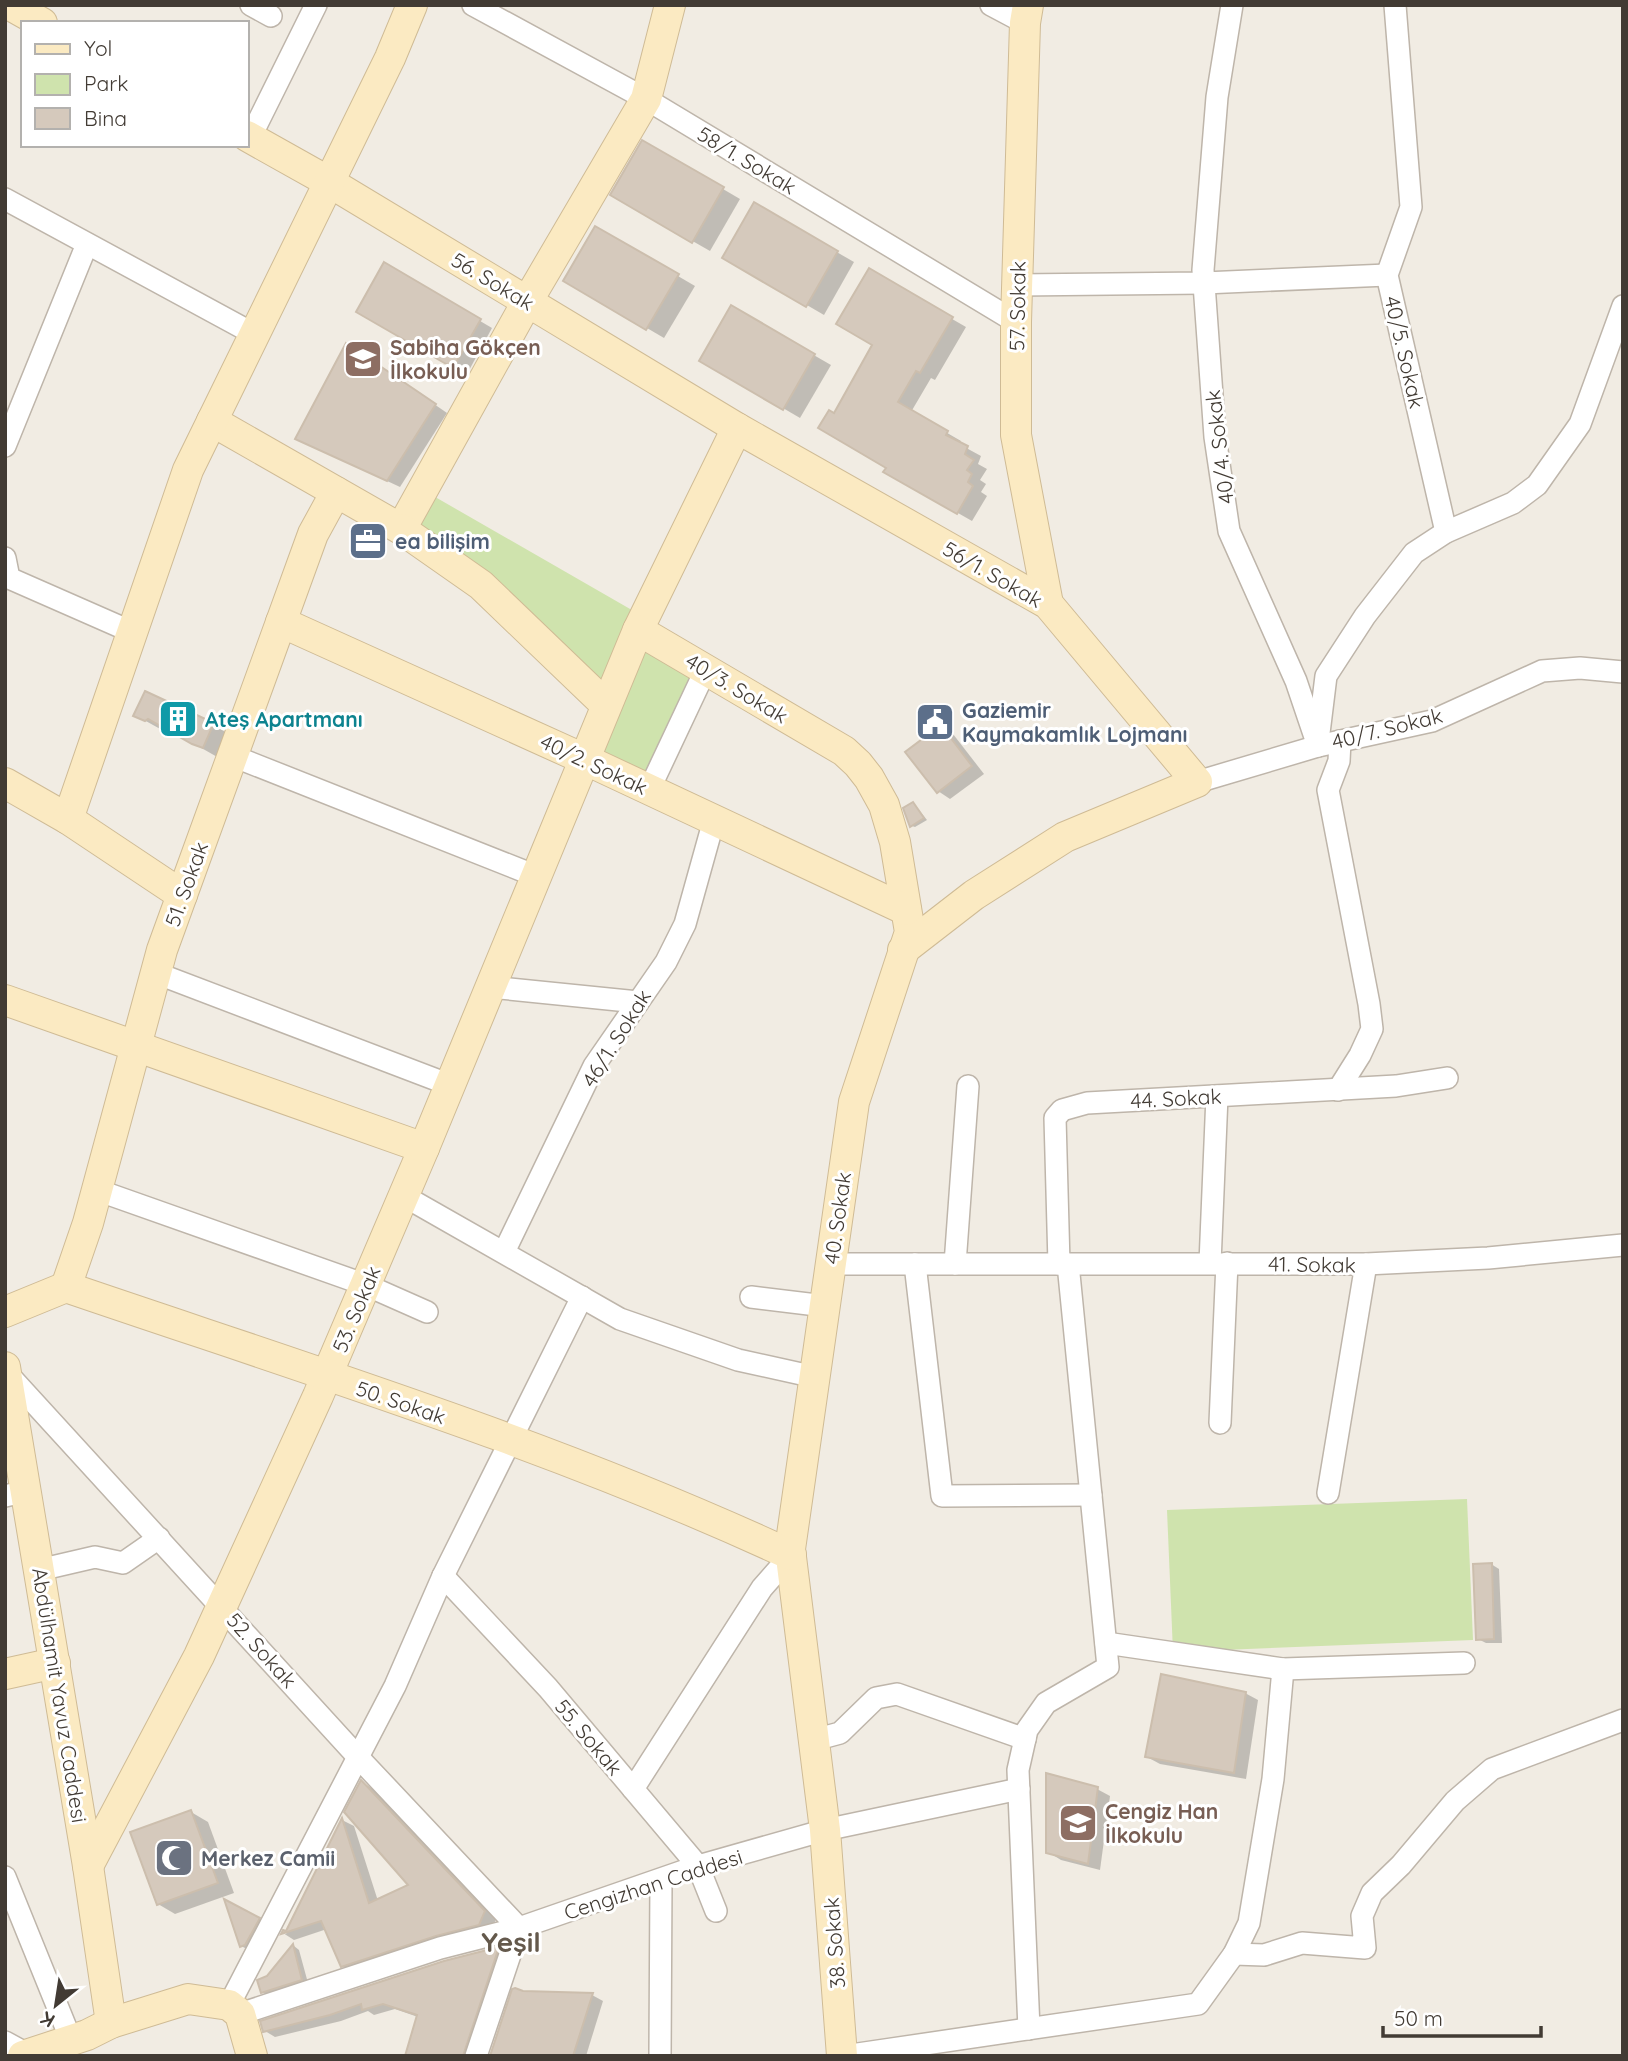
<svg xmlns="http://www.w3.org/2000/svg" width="1628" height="2061" viewBox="0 0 1628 2061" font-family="Quicksand,sans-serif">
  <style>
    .green { fill: #cfe3ad }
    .shadow { fill: #0003 }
    .building { fill: #d5c9bc; stroke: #ccbead; stroke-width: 2 }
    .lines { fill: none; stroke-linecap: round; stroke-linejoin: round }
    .street-casing { stroke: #beb5aa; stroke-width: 24 }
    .secondary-casing { stroke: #cfbb95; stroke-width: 32 }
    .street { stroke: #fff; stroke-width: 21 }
    .secondary { stroke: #fbeac2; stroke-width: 30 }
    .labels { text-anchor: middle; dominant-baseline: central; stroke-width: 6; stroke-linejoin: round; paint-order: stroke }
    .street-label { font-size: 21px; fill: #423b34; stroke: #fff }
    .education-label { font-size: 21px; font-weight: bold; fill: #785e54; stroke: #fff; text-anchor: start }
    .service-label { font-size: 21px; font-weight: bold; fill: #4e5e75; stroke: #fff; text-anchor: start }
    .culture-label { font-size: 21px; font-weight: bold; fill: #0d838f; stroke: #fff; text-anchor: start }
    .worship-label { font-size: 21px; font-weight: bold; fill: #5b616d; stroke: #fff; text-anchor: start }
    .district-label { font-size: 28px; font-weight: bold; fill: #64594c; stroke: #fff }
  </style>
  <rect width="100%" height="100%" fill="#f1ece3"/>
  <g class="green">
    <polygon points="423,490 644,617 706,669 649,790 584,759 606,705 401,529"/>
    <polygon points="1467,1499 1473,1640 1173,1652 1167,1510"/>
  </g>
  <g class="shadow">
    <polygon points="643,142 740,199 710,251 612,195"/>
    <polygon points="755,205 854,262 824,315 724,257"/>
    <polygon points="596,228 695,286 664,338 565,280"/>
    <polygon points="385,265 492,328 467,374 359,311"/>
    <polygon points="869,271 966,327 935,380 931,378 911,412 961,441 959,444 981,456 978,464 987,469 980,480 986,484 981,492 987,496 972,521 886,472 889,467 834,415 874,344"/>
    <polygon points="732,308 831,365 800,418 701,360"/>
    <polygon points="359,352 447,413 400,487 297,439"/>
    <polygon points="135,715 213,725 238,739 219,758 175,733 171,735"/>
    <polygon points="941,727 953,734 984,774 950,799 938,791"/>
    <polygon points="914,804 927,820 915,827 912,826"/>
    <polygon points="1491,1564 1499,1569 1502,1643 1486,1643 1478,1639"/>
    <polygon points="1245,1693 1258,1700 1246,1779 1160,1764 1147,1757"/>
    <polygon points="362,1782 373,1789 496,1919 491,1931 354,1973 342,1966 327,1929 294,1940 283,1933 286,1934 342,1820 354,1826 378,1901 411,1886"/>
    <polygon points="1097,1789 1110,1796 1100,1870 1061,1860 1048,1852"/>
    <polygon points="191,1812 208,1822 234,1893 175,1914 158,1904"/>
    <polygon points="259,1919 267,1924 249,1950 241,1946"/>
    <polygon points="294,1946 299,1950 308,1983 268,1996 262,1992 268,1977"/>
    <polygon points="499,1949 509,1954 476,2056 407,2056 418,2017 395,2009 374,2015 368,2011 341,2021 275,2037 265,2031 444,1962"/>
    <polygon points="592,1995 603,2001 586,2056 492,2056"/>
  </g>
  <g class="building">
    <polygon points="642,140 724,187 692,243 610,195"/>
    <polygon points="754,202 838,251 806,307 722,258"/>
    <polygon points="595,226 679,274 646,330 563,281"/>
    <polygon points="384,262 481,319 453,368 356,312"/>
    <polygon points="869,268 953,317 920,373 916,371 898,402 948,431 946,435 968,446 965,454 974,460 967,470 972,474 968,482 973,486 957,514 883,472 886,468 818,428 829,410 834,413 872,345 836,324"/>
    <polygon points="731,305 815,354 783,410 699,361"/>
    <polygon points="346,343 436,404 387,481 295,439"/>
    <polygon points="145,691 214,723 203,748 192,744 148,719 145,721 133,716"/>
    <polygon points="941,725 972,766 937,793 905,752"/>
    <polygon points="913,802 924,818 910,827 903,808"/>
    <polygon points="1492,1563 1494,1639 1476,1640 1473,1564"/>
    <polygon points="1161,1674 1246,1692 1234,1773 1145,1757"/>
    <polygon points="1046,1773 1098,1787 1088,1864 1046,1853"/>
    <polygon points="361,1780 485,1911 479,1925 436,1936 341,1967 321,1921 281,1934 283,1930 286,1931 342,1818 369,1903 408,1885 344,1812"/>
    <polygon points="191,1810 218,1883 157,1905 130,1832"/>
    <polygon points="224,1899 260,1918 245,1945 240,1947"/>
    <polygon points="293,1944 302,1980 261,1993 257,1980 267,1976"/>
    <polygon points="499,1947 463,2056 405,2056 417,2015 383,2004 362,2010 361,2004 330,2015 263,2032 260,2021 444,1961"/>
    <polygon points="515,1988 523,1991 593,1993 573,2056 490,2056 512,1989"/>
  </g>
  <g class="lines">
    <g class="street-casing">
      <g id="street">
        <polyline points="251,5 271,16"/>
        <polyline points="473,5 646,99 1016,322"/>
        <polyline points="991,5 1025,23"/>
        <polyline points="1232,5 1217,97 1203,270 1215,437 1229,531 1296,681 1318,746"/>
        <polyline points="1395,5 1411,207 1387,275 1446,532"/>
        <polyline points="250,138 316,5"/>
        <polyline points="5,199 254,334"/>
        <polyline points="1018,285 1204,283 1387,275"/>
        <polyline points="5,446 87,244"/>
        <polyline points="5,558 9,578 132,632"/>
        <polyline points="1318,741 1326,676 1365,616 1414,553 1446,532 1513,503 1537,485 1580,424 1623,306"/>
        <polyline points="233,756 536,876"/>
        <polyline points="1197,782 1318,746 1432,721 1542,671 1580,668 1623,672"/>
        <polyline points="649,790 706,669"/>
        <polyline points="156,973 450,1085"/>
        <polyline points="490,987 638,1002"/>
        <polyline points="1338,1090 1360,1055 1372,1029 1369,1004 1328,790 1339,761 1340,741"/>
        <polyline points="97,1190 366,1285 427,1312"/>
        <polyline points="404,1196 620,1319 738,1360 815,1377"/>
        <polyline points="504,1252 594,1066 666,962 685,924 714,820"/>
        <polyline points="1210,1263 1217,1096"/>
        <polyline points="831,1264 1068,1264 1108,1667 1046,1703 1027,1730 1018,1770 1029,2029"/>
        <polyline points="915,1264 942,1496 1091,1495"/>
        <polyline points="955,1264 968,1086"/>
        <polyline points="1059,1264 1055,1118 1062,1110 1087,1103 1396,1086 1447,1078"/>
        <polyline points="1068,1264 1366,1264 1328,1493"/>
        <polyline points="1366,1264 1488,1258 1623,1245"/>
        <polyline points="751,1297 825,1306"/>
        <polyline points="7,1373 357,1756 519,1928 476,2056"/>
        <polyline points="1220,1423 1227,1263"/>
        <polyline points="5,1496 26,1491"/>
        <polyline points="39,1570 95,1557 123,1563 159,1538"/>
        <polyline points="443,1576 548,1688 698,1866 716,1911"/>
        <polyline points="1106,1643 1283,1669 1464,1663"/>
        <polyline points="814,1740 840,1733 876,1698 897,1694 1025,1739"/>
        <polyline points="633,1789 762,1588 791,1555"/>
        <polyline points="5,1877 71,2040"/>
        <polyline points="1234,1954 1264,1955 1302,1943 1365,1948 1362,1916 1372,1893 1401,1865 1455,1801 1492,1769 1623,1720"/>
        <polyline points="229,2005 395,1686 443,1576 582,1297"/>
        <polyline points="240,2014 440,1948 519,1928 698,1866 825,1830 1019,1789"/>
        <polyline points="5,2042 27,2054"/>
        <polyline points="660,2056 661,1880"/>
        <polyline points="844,2056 1198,2004 1234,1954 1249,1923 1273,1779 1283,1669"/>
      </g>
    </g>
    <g class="secondary-casing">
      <g id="secondary">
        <polyline points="10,5 42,23"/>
        <polyline points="1028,5 1025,23 1016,322 1016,435 1048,604"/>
        <polyline points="247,136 329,182 737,428 1048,604 1197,782 1065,837 974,895 903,950"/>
        <polyline points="212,421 401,529 527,302 646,99 670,5"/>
        <polyline points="737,428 638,630 844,751 858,764 869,778 884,805 895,842 910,932 854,1102 790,1549 825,1830 842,2056"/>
        <polyline points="401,529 481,585 606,705"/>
        <polyline points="281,622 584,759 906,910"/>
        <polyline points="5,783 68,819 188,470 390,58 412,5"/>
        <polyline points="68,819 182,895"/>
        <polyline points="5,1000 424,1148 318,1396 199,1656 88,1866"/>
        <polyline points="424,1148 638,630"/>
        <polyline points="66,1287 88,1223 162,950 313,534 336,492"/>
        <path d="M5,1312L66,1287C309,1370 557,1446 791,1555"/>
        <polyline points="5,1367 88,1866 111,2023"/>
        <polyline points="5,1674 55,1663"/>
        <polyline points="23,2056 87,2035 111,2023 188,1999 229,2005 240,2014 252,2056"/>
      </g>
    </g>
    <use href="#street" class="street"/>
    <use href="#secondary" class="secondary"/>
  </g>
  <defs>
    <g id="school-square" transform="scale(2.0125)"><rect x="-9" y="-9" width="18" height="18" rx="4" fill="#8d6e63" stroke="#fff"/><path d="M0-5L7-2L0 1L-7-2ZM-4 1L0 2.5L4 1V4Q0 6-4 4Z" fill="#fff"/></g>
    <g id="office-square" transform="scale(2.0125)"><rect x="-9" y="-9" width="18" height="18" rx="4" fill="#5c6f8a" stroke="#fff"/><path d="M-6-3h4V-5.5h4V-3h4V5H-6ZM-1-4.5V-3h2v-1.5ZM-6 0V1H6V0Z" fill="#fff"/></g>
    <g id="building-square" transform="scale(2.0125)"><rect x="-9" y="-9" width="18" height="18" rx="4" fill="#0f9aa8" stroke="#fff"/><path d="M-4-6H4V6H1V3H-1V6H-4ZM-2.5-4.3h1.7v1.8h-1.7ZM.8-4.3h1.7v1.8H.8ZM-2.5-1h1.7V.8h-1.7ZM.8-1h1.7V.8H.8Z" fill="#fff"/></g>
    <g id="civic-square" transform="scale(2.0125)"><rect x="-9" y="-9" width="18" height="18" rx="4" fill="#5c6f8a" stroke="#fff"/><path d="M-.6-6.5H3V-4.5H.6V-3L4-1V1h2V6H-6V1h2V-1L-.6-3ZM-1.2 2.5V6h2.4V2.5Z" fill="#fff"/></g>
    <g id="mosque-square" transform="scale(2.0125)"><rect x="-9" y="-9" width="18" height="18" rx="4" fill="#6b7280" stroke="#fff"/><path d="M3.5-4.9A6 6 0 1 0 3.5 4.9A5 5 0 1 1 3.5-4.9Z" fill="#fff"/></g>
  </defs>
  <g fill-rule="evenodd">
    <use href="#school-square" x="363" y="359"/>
    <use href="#office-square" x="368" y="541"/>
    <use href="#building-square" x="178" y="719"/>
    <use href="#civic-square" x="935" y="722"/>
    <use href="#school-square" x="1078" y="1823"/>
    <use href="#mosque-square" x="174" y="1858"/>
  </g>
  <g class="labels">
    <g class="street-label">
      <text transform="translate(747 160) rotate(31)">58/1. Sokak</text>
      <text transform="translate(493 281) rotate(31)">56. Sokak</text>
      <text transform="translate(1017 306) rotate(-89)">57. Sokak</text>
      <text transform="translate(1405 352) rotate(77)">40/5. Sokak</text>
      <text transform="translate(1219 447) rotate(-97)">40/4. Sokak</text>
      <text transform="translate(993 574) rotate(30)">56/1. Sokak</text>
      <text transform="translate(737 688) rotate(31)">40/3. Sokak</text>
      <text transform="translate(1387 728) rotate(-14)">40/7. Sokak</text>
      <text transform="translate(594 764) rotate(25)">40/2. Sokak</text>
      <text transform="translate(186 884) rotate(-70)">51. Sokak</text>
      <text transform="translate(616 1038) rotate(-58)">46/1. Sokak</text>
      <text transform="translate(1176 1098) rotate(-3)">44. Sokak</text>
      <text transform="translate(837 1218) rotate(-82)">40. Sokak</text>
      <text transform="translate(1312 1264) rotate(1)">41. Sokak</text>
      <text transform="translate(356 1309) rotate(-67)">53. Sokak</text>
      <text transform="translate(401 1402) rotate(19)">50. Sokak</text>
      <text transform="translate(262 1650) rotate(48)">52. Sokak</text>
      <text transform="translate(60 1695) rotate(81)">Abdülhamit Yavuz Caddesi</text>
      <text transform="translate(589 1737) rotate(50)">55. Sokak</text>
      <text transform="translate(653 1884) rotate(-18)">Cengizhan Caddesi</text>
      <text transform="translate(834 1943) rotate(-94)">38. Sokak</text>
    </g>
    <g class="education-label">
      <text x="390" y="347">Sabiha Gökçen<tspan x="390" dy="24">İlkokulu</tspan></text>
      <text x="1105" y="1811">Cengiz Han<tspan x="1105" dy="24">İlkokulu</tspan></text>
    </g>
    <g class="service-label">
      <text x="395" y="541">ea bilişim</text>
      <text x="962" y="710">Gaziemir<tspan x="962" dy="24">Kaymakamlık Lojmanı</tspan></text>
    </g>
    <g class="culture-label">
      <text x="205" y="719">Ateş Apartmanı</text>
    </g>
    <g class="worship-label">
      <text x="201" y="1858">Merkez Camii</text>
    </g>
    <g class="district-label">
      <text x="511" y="1941">Yeşil</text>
    </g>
  </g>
  <rect width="1628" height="2061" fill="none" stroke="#423b34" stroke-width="14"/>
  <rect x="21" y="21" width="228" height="126" fill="#ffffff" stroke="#b3b1ae" stroke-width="2"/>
  <rect x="35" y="44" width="35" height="10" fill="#fbeac2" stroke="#b3b1ae" stroke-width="2"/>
  <text x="84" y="56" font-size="21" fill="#423b34">Yol</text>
  <rect x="35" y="74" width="35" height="21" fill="#cfe3ad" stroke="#b3b1ae" stroke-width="2"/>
  <text x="84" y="91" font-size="21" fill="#423b34">Park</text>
  <rect x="35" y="108" width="35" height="21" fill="#d5c9bc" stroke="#b3b1ae" stroke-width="2"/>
  <text x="84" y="126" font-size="21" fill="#423b34">Bina</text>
  <g transform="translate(56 2005) rotate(210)" stroke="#ffffff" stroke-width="5" paint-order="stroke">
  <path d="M0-5L12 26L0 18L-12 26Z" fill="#423b34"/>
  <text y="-10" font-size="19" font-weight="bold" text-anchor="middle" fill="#423b34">K</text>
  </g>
  <path d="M1383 2026v10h158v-10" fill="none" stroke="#423b34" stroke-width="3.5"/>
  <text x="1394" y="2026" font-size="21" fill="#423b34" stroke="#ffffff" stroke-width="5" paint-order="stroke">50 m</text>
</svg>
